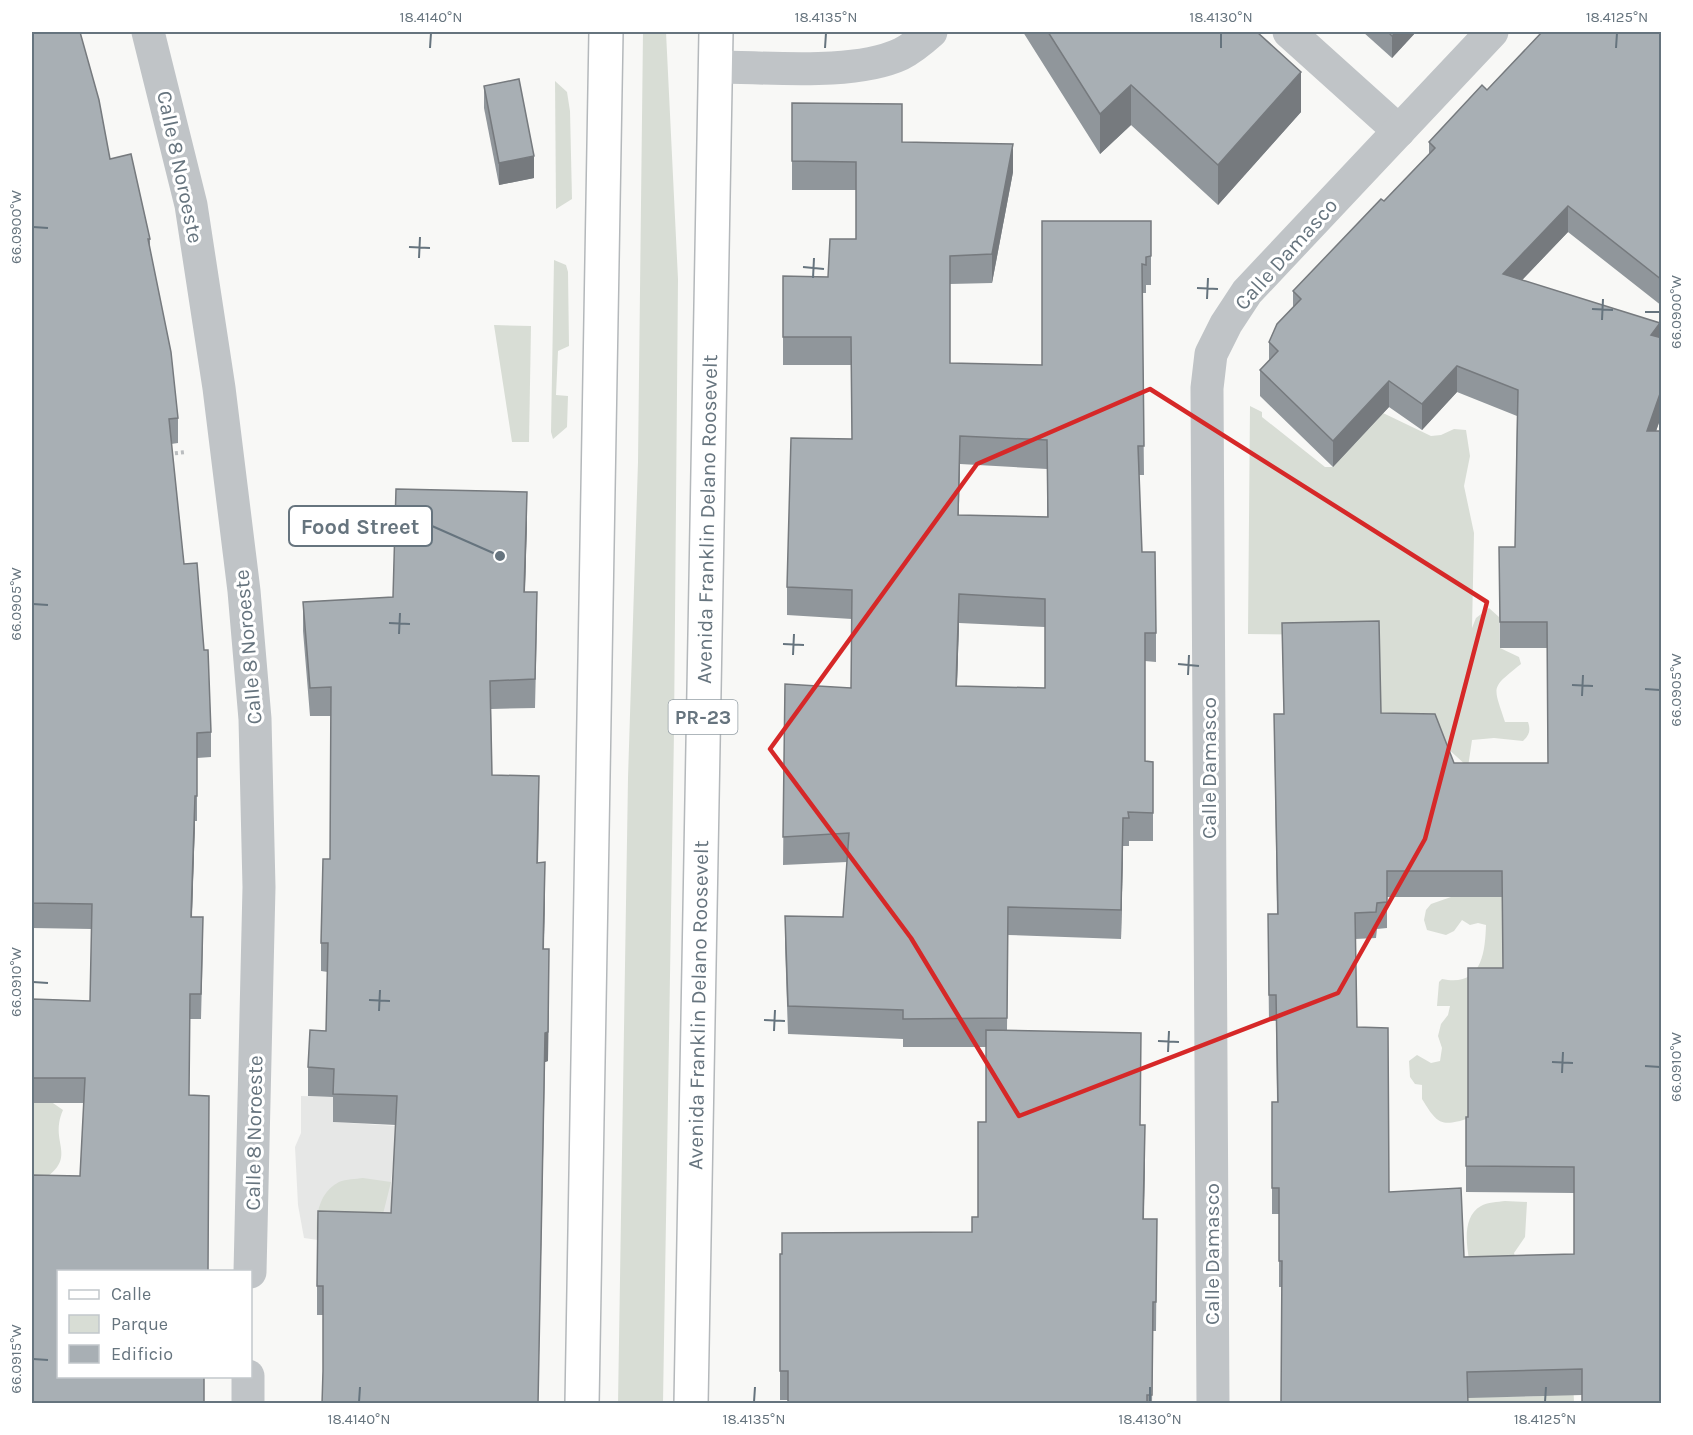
<svg xmlns="http://www.w3.org/2000/svg" width="1693" height="1435" viewBox="0 0 1693 1435" font-family="Karla,sans-serif">
  <style>
    .built { fill: #e6e7e6 }
    .green { fill: #d8ddd5 }
    .lines { fill: none; stroke-linecap: round; stroke-linejoin: round }
    .primary-casing { stroke: #b4b8bb; stroke-width: 36 }
    .path { stroke: #babdbf; stroke-width: 4; stroke-dasharray: 3 3; stroke-linecap: butt }
    .minor { stroke: #c0c4c7; stroke-width: 33 }
    .primary { stroke: #fff; stroke-width: 33 }
    .wall { fill: #90969b; fill-rule: evenodd }
    .shaded-wall { fill: #767a7e }
    .building { fill: #a8afb4; stroke: #767a7e; stroke-width: 1.5; fill-rule: evenodd }
    .marked { fill: none; stroke: #d62828; stroke-width: 4.5; stroke-linejoin: round }
    .ticks { fill: none; stroke: #66747e; stroke-width: 2 }
    .labels { text-anchor: middle; dominant-baseline: central; stroke-width: 6; stroke-linejoin: round; paint-order: stroke }
    .shield { fill: #fff; stroke: #949ea5; stroke-width: 1.5 }
    .shield-label { font-size: 20px; font-weight: bold; fill: #66747e }
    .street-label { font-size: 21px; fill: #66747e; stroke: #fff }
    .leader { fill: none; stroke: #66747e; stroke-width: 2 }
    .callout-dot { fill: #66747e; stroke: #fff; stroke-width: 2 }
    .callout { fill: #fff; stroke: #66747e; stroke-width: 2 }
    .callout-label { font-size: 22px; text-anchor: middle; font-weight: bold; fill: #66747e }
    .neatline { fill: none; stroke: #66747e; stroke-width: 2 }
    .ticks-label { font-size: 15px; text-anchor: middle; fill: #66747e }
  </style>
  <rect width="100%" height="100%" fill="#f8f8f6"/>
  <polygon class="built" points="301,1096 334,1097 333,1122 397,1126 391,1182 393,1201 401,1233 318,1240 304,1238 298,1205 295,1147 301,1133"/>
  <g class="green">
    <polygon points="643,32 666,32 678,279 674,732 663,1403 618,1404 628,778 638,462"/>
    <polygon points="555,81 567,92 570,111 572,199 556,209"/>
    <polygon points="554,260 566,265 568,272 569,346 558,351 556,395 568,396 567,427 553,439 551,432"/>
    <polygon points="494,325 531,326 529,442 512,442"/>
    <path d="M1250,406L1262,412V417L1325,467H1333L1383,413L1431,436L1441,435L1454,429L1466,430L1470,456L1464,486L1474,533L1472,628L1476,618L1489,608L1499,617L1500,648L1519,657L1521,664C1490,689 1493,685 1505,722H1528C1531,731 1529,735 1523,741L1494,738L1472,740L1468,767L1445,746L1381,733L1339,635L1248,634Z"/>
    <path d="M1501,831L1509,967L1468,994V1083L1484,1092L1470,1118C1441,1127 1438,1125 1422,1099V1085L1415,1084L1410,1077L1409,1061L1417,1055L1431,1063L1440,1061L1442,1048L1438,1036L1441,1024L1448,1015L1450,1006H1437L1439,982L1442,979C1481,987 1485,955 1486,925L1478,923L1470,925L1462,920L1454,931L1446,935L1427,930L1424,920L1426,910L1431,904L1451,897Z"/>
    <path d="M32,1100L50,1101L63,1110C47,1146 85,1158 32,1186Z"/>
    <path d="M363,1178L391,1182L378,1234L320,1260C315,1234 311,1197 339,1182C346,1179 356,1179 363,1178Z"/>
    <path d="M1505,1201L1527,1202L1525,1237L1514,1253L1517,1263L1469,1259C1466,1242 1463,1216 1481,1206C1487,1202 1498,1202 1505,1201Z"/>
    <polygon points="1573,1375 1574,1403 1466,1403 1466,1379 1496,1397 1541,1396"/>
  </g>
  <g class="lines">
    <g class="primary-casing">
      <g id="primary">
        <polyline points="582,1404 606,32"/>
        <path id="s1" d="M691,1404L716,32"/>
      </g>
    </g>
    <polyline class="path" points="169,454 186,452"/>
    <g class="minor">
      <polyline points="148,32 191,205 219,388 244,591 255,719 259,887 250,1272"/>
      <polyline points="1289,32 1399,131"/>
      <path d="M716,67C769,67 854,76 901,54C913,48 922,40 931,32"/>
      <polyline points="248,1404 248,1376"/>
      <polyline points="1213,1404 1207,388 1211,354 1226,324 1247,292 1492,32"/>
    </g>
    <use href="#primary" class="primary"/>
  </g>
  <g class="wall">
    <polygon points="32,32 110,159 150,239 150,249 178,418 178,443 171,444 184,564 211,732 211,757 197,758 197,821 195,821 192,917 203,942 201,1019 190,1019 58,1272 80,1176 84,1103 32,1103 32,999 90,1001 92,929 32,928"/>
    <polygon points="1023,32 1257,32 1301,112 1218,205 1131,125 1100,154"/>
    <polygon points="1363,32 1416,32 1392,58"/>
    <path d="M1662,32V306L1568,232L1522,280L1662,338V414L1656,431H1662V1404L1582,1395L1468,1398L1282,1287H1279V1214H1272V1102H1277L1276,1021H1269L1268,940L1277,914L1274,714H1284L1282,623L1381,713L1454,763H1548L1547,648H1500L1499,547H1515L1517,416L1457,392L1422,430L1389,407L1333,467L1260,396V370L1269,361V342L1293,308V291L1384,201L1429,154V142L1487,90ZM1387,897H1502L1503,968L1468,1117H1466V1192L1574,1193V1254L1464,1257L1389,1192L1357,1027L1355,939L1376,938L1377,929L1387,928Z"/>
    <polygon points="484,86 534,178 499,185 484,108"/>
    <path d="M792,103L902,142L1013,172L992,283L950,284V363L1042,365L1151,221V285H1146V293H1142L1144,475H1139L1142,552L1156,633V662L1145,661V761L1153,762V841H1129V846H1123L1121,939L1008,935L1007,1030L1141,1125L1145,1154L1144,1219H1157L1156,1331H1153L1152,1404H788V1400H780V1254L972,1232L978,1217L986,1122V1047H903V1039L788,1034L785,944V916L843,917L847,862L783,865L785,684L851,688L852,619L787,615V587L852,439L851,365H783V276L828,277L856,239V190H792ZM960,464L1047,469V517L958,515ZM959,623L1045,627V688L957,686Z"/>
    <polygon points="527,521 525,592 537,620 535,708 491,709 492,775 539,805 538,863 545,891 544,949 549,978 548,1061 545,1062 323,1371 323,1315 317,1315 317,1286 391,1213 396,1125 333,1122 333,1097 308,1096 308,1067 326,1031 328,972 321,971 321,943 330,859 331,716 310,716 303,631 303,602 393,597"/>
  </g>
  <g class="shaded-wall">
    <polygon points="1396,32 1416,32 1392,58 1392,36"/>
    <polygon points="1301,72 1301,112 1218,205 1218,165"/>
    <polygon points="1131,85 1131,125 1100,154 1100,114"/>
    <polygon points="1013,144 1013,172 992,283 992,254"/>
    <polygon points="534,156 534,178 499,185 499,163"/>
    <polygon points="1568,206 1568,232 1503,300 1503,274"/>
    <polygon points="1660,323 1660,349 1651,335"/>
    <polygon points="1457,366 1457,392 1422,430 1422,404"/>
    <polygon points="1389,381 1389,407 1333,467 1333,441"/>
    <polygon points="1662,388 1662,414 1647,457 1647,431"/>
    <polygon points="960,436 960,464 958,544 958,515"/>
    <polygon points="527,492 527,521 524,621 524,592"/>
    <polygon points="959,594 959,623 956,714 956,686"/>
    <polygon points="195,796 195,821 191,942 191,917"/>
    <polygon points="1123,818 1123,846 1121,939 1121,910"/>
    <polygon points="545,862 545,891 543,978 543,949"/>
    <polygon points="549,949 548,1061 545,1062 538,1404 545,1033"/>
    <polygon points="1145,1125 1145,1154 1143,1247 1143,1219"/>
  </g>
  <g class="building">
    <polygon points="32,32 80,32 99,100 110,159 131,154 150,239 148,239 171,352 178,418 169,419 184,564 197,563 204,650 208,650 211,732 197,733 197,796 195,796 191,917 203,917 201,994 190,994 189,1095 209,1096 208,1272 58,1272 58,1377 204,1377 204,1404 32,1404 32,1175 80,1176 85,1078 32,1078 32,999 90,1001 92,904 32,903"/>
    <polygon points="1048,32 1257,32 1301,72 1218,165 1131,85 1100,114"/>
    <polygon points="1388,32 1396,32 1392,36"/>
    <path d="M1542,32H1662V280L1568,206L1503,274L1660,323L1651,335L1662,338V388L1647,431H1662L1661,466H1662V1404H1582V1369L1467,1372L1468,1404H1281L1282,1261H1279V1188H1272V1102H1278L1276,995H1269L1268,914H1278L1274,714H1284L1282,623L1379,621L1381,713L1435,714L1454,763H1548L1547,622H1500L1499,547H1515L1518,390L1457,366L1422,404L1389,381L1333,441L1260,370L1278,351L1269,342L1277,324L1301,299L1293,291L1381,199L1384,201L1435,148L1429,142L1482,85L1487,90ZM1387,871H1502L1503,968H1468V1117H1466V1166L1574,1167V1254L1464,1257L1461,1188L1389,1192L1388,1028L1357,1027L1355,913L1376,912L1377,903L1387,902Z"/>
    <polygon points="519,79 534,156 499,163 484,86"/>
    <path d="M792,103L902,104V142L1013,144L992,254L950,256V363L1042,365V221H1151V256L1146,257V265L1142,264L1144,446H1138L1142,552H1155L1156,633H1145V761L1153,762V813L1128,812L1129,818H1123L1121,910L1008,907L1007,1018L903,1019V1010L788,1006L785,916L843,917L849,833L783,837L785,684L851,688L852,590L787,587L791,438L852,439L851,337H783V276L828,277L830,239H856V162L792,161ZM960,436L1047,440L1048,517L958,515ZM959,594L1045,599V688L956,686Z"/>
    <polygon points="396,489 527,492 524,592 537,592 535,679 490,681 492,775 539,776 537,863 545,862 543,949 549,949 548,1032 545,1033 538,1404 322,1404 323,1371 323,1286 317,1286 318,1211 391,1213 397,1096 333,1094 334,1069 308,1067 310,1030 326,1031 328,943 321,943 323,859 330,859 331,687 310,688 303,602 393,597"/>
    <polygon points="986,1030 1141,1033 1140,1125 1145,1125 1143,1219 1157,1219 1156,1302 1153,1302 1152,1395 1147,1395 1147,1404 788,1404 788,1371 780,1371 780,1254 782,1254 782,1233 972,1232 972,1217 978,1217 978,1122 986,1122"/>
  </g>
  <path class="marked" d="M1150,389L1487,602L1425,839L1338,993L1019,1116L911,938L770,749L977,464Z"/>
  <path class="ticks" d="M430,48L431,33M825,48L826,33M1221,48V33M1616,48L1617,33M33,227L48,228M409,247L430,248M419,258L420,237M803,267L824,269M813,278L814,258M1197,288L1218,289M1207,299L1208,278M1592,309L1613,310M1645,312H1660M1602,320L1603,299M33,604L48,605M389,623L410,624M399,634L400,613M783,644L804,645M793,655L794,634M1178,664L1199,666M1188,675L1189,655M1572,685L1593,686M1645,689L1660,690M1582,696L1583,675M33,982L48,983M369,1000L390,1001M379,1011L380,990M764,1020L785,1021M774,1031L775,1010M1158,1041L1179,1042M1168,1052L1169,1031M1552,1062L1573,1063M1645,1066L1660,1067M1562,1073L1563,1052M33,1359L48,1360M359,1402L360,1387M754,1402L755,1387M1150,1402V1387M1545,1402L1546,1387"/>
  <g class="labels">
    <rect class="shield" x="668.5" y="700" width="69" height="34" rx="4.5"/>
    <g class="shield-label">
      <text x="703" y="717">PR-23</text>
    </g>
    <g class="street-label">
      <text transform="translate(180 167) rotate(78)">Calle 8 Noroeste</text>
      <text transform="translate(1286 254) rotate(-48)">Calle Damasco</text>
      <text stroke="none"><textPath href="#s1" startOffset="885">Avenida Franklin Delano Roosevelt</textPath></text>
      <text transform="translate(248 647) rotate(-95)">Calle 8 Noroeste</text>
      <text transform="translate(1209 768) rotate(-90)">Calle Damasco</text>
      <text stroke="none"><textPath href="#s1" startOffset="399">Avenida Franklin Delano Roosevelt</textPath></text>
      <text transform="translate(254 1133) rotate(-89)">Calle 8 Noroeste</text>
      <text transform="translate(1212 1254) rotate(-90)">Calle Damasco</text>
    </g>
  </g>
  <path class="leader" d="M500 556L432 526"/>
  <circle class="callout-dot" cx="500" cy="556" r="6"/>
  <rect class="callout" x="289" y="506" width="143" height="40" rx="6"/>
  <g class="callout-label">
    <text x="360" y="534">Food Street</text>
  </g>
  <rect width="1693" height="1435" fill="none" stroke="#ffffff" stroke-width="66"/>
  <rect x="57" y="1270" width="195" height="108" fill="#ffffff" stroke="#c2c7cb" stroke-width="1.5"/>
  <rect x="69" y="1290" width="30" height="9" fill="#ffffff" stroke="#c2c7cb" stroke-width="1.5"/>
  <text x="111" y="1300" font-size="18" fill="#66747e">Calle</text>
  <rect x="69" y="1315" width="30" height="18" fill="#d8ddd5" stroke="#c2c7cb" stroke-width="1.5"/>
  <text x="111" y="1330" font-size="18" fill="#66747e">Parque</text>
  <rect x="69" y="1345" width="30" height="18" fill="#a8afb4" stroke="#c2c7cb" stroke-width="1.5"/>
  <text x="111" y="1360" font-size="18" fill="#66747e">Edificio</text>
  <rect x="33" y="33" width="1627" height="1369" class="neatline"/>
  <g class="ticks-label">
    <text x="431" y="22">18.4140°N</text>
    <text x="826" y="22">18.4135°N</text>
    <text x="1221" y="22">18.4130°N</text>
    <text x="1617" y="22">18.4125°N</text>
    <text transform="translate(16 227) rotate(-90)" y="5">66.0900°W</text>
    <text transform="translate(1676 312) rotate(-90)" y="5">66.0900°W</text>
    <text transform="translate(16 604) rotate(-90)" y="5">66.0905°W</text>
    <text transform="translate(1676 690) rotate(-90)" y="5">66.0905°W</text>
    <text transform="translate(16 982) rotate(-90)" y="5">66.0910°W</text>
    <text transform="translate(1676 1067) rotate(-90)" y="5">66.0910°W</text>
    <text transform="translate(16 1359) rotate(-90)" y="5">66.0915°W</text>
    <text x="359" y="1424">18.4140°N</text>
    <text x="754" y="1424">18.4135°N</text>
    <text x="1150" y="1424">18.4130°N</text>
    <text x="1545" y="1424">18.4125°N</text>
  </g>
</svg>
